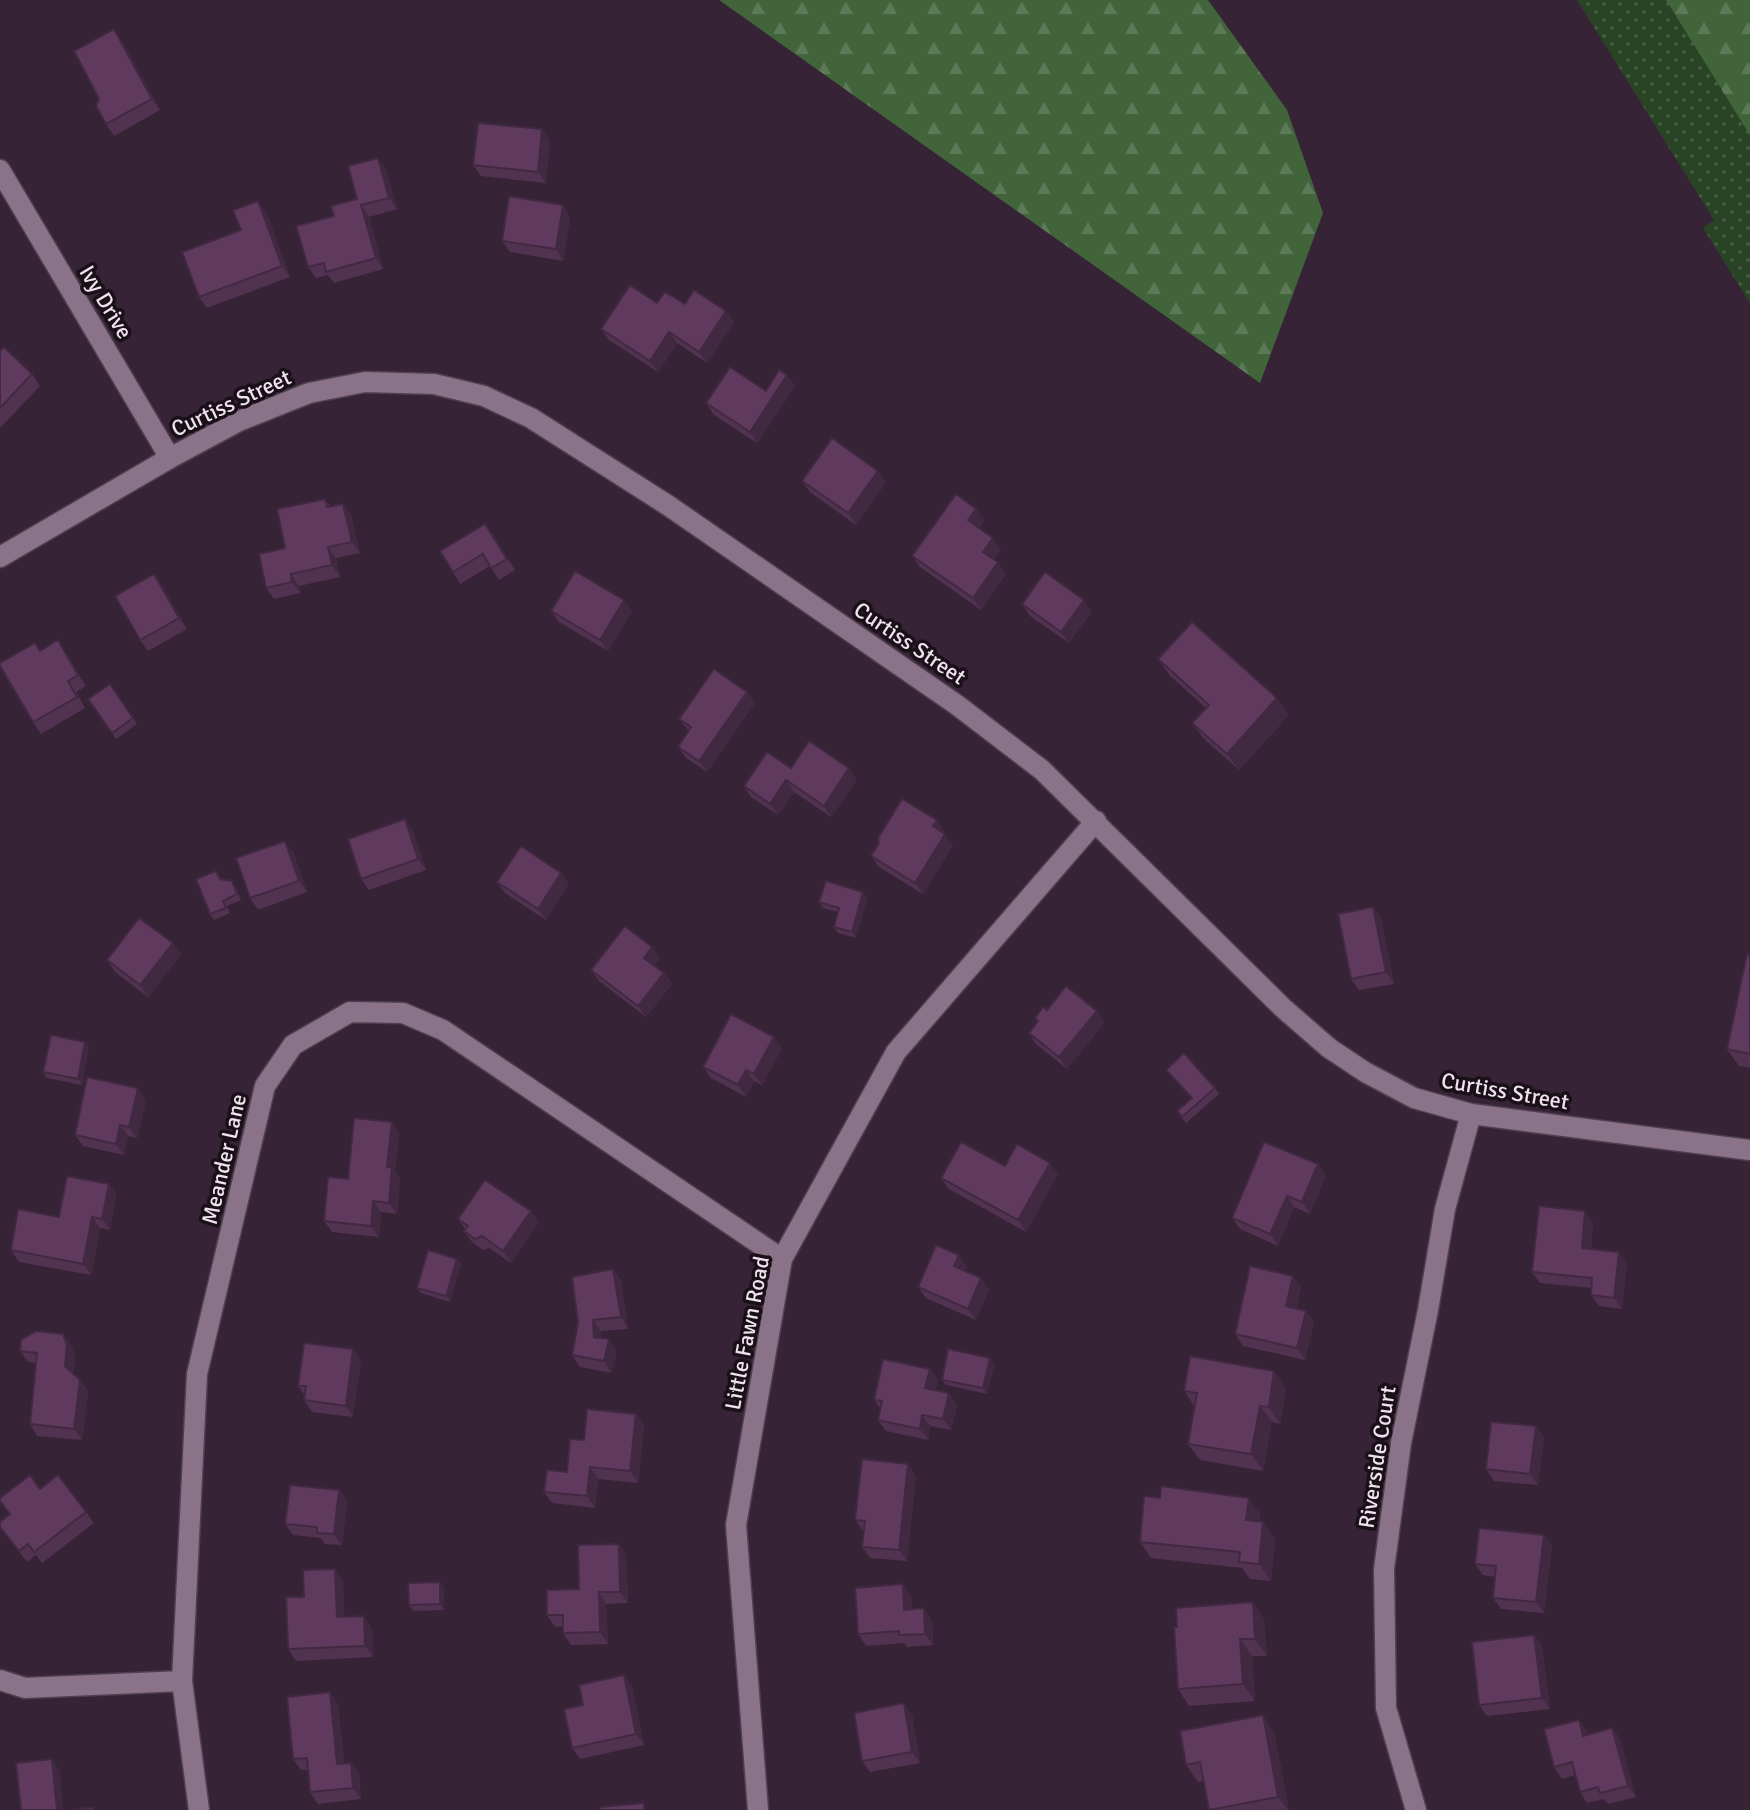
<svg xmlns="http://www.w3.org/2000/svg" width="1750" height="1810" viewBox="0 0 1750 1810" font-family="Signika,sans-serif">
  <style>
    .grass { fill: url(#grass-dots) }
    .forest { fill: url(#forest-firs) }
    .lines { fill: none; stroke-linecap: round; stroke-linejoin: round }
    .minor-casing { stroke: #50404f; stroke-width: 23 }
    .minor { stroke: #8a7389; stroke-width: 20 }
    .wall { fill: #523251 }
    .shaded-wall { fill: #422942 }
    .building { fill: #5f3a5e; stroke: #422942; stroke-width: 2 }
    .labels { text-anchor: middle; dominant-baseline: central; stroke-width: 7; stroke-linejoin: round; paint-order: stroke }
    .street-label { font-size: 22px; fill: #f0e3ef; stroke: #191018 }
  </style>
  <defs>
    <pattern id="grass-dots" width="8" height="8" patternUnits="userSpaceOnUse" patternTransform="scale(2)"><rect width="8" height="8" fill="#294425"/><path d="M2 2h.1M6 6h.1" fill="none" stroke="#485f45" stroke-width="1.8" stroke-linecap="round"/></pattern>
    <pattern id="forest-firs" width="22" height="20" patternUnits="userSpaceOnUse" patternTransform="scale(2)"><rect width="22" height="20" fill="#41643b"/><path d="M5 1l3.5 6h-7zM16 11l3.5 6h-7z" fill="#5d7a58"/></pattern>
  </defs>
  <rect width="100%" height="100%" fill="#362336"/>
  <polygon class="grass" points="1577,0 1669,0 1750,130 1750,303 1703,228 1714,220"/>
  <g class="forest">
    <polygon points="719,0 1208,0 1287,110 1323,213 1260,383"/>
    <polygon points="1666,0 1750,0 1750,135"/>
  </g>
  <g class="lines">
    <g class="minor-casing">
      <g id="minor">
        <polyline points="0,170 170,458"/>
        <polyline points="0,557 170,458 239,421 309,393 365,382 434,384 484,396 531,418 669,506 957,705 1042,770 1283,1008 1329,1048 1365,1072 1414,1098 1471,1114 1750,1150"/>
        <polyline points="0,1680 25,1688 182,1681"/>
        <polyline points="199,1810 182,1681 197,1374 265,1086 293,1045 350,1012 403,1013 443,1030 782,1259"/>
        <polyline points="758,1810 736,1525 782,1259 896,1052 1096,821"/>
        <polyline points="1416,1810 1386,1708 1384,1569 1401,1443 1428,1310 1445,1209 1471,1114"/>
      </g>
    </g>
    <use href="#minor" class="minor"/>
  </g>
  <g class="wall">
    <polygon points="114,29 122,41 160,110 114,136 106,124 99,99"/>
    <polygon points="542,129 550,140 546,183 481,176 473,165"/>
    <polygon points="386,169 397,209 369,217 383,269 334,283 328,275 316,278 308,267 334,216 357,199"/>
    <polygon points="266,212 290,277 207,308 199,297 241,230"/>
    <polygon points="570,217 563,261 510,252 502,241"/>
    <polygon points="657,303 685,304 726,311 734,322 707,363 677,343 658,372 609,340 601,329"/>
    <polygon points="0,351 32,374 40,386 0,428"/>
    <polygon points="787,375 795,386 757,443 714,415 706,403 766,391"/>
    <polygon points="802,481 886,482 856,525 810,492"/>
    <polygon points="325,499 330,506 343,504 351,515 360,553 336,558 340,577 299,586 300,593 274,599 266,588 285,548"/>
    <polygon points="976,509 984,520 979,528 1001,549 994,560 1006,574 981,610 920,567 912,556"/>
    <polygon points="493,535 515,570 499,580 490,566 460,584 453,572"/>
    <polygon points="162,586 187,629 148,651 140,640"/>
    <polygon points="1022,604 1092,611 1069,643 1030,616"/>
    <polygon points="551,611 632,611 608,651 559,622"/>
    <polygon points="58,640 86,686 76,692 85,708 41,734 33,722 41,650"/>
    <polygon points="1158,659 1277,698 1289,715 1239,770 1204,739 1192,723 1206,708 1170,676"/>
    <polygon points="110,684 137,724 116,739 88,699"/>
    <polygon points="755,703 707,772 686,758 678,747 689,731 679,719"/>
    <polygon points="791,768 857,780 831,817 794,792 778,815 751,797 744,786"/>
    <polygon points="937,820 944,831 943,833 953,845 923,894 879,867 871,856"/>
    <polygon points="413,831 426,870 369,890 361,879"/>
    <polygon points="293,852 307,892 258,910 250,898"/>
    <polygon points="221,879 236,887 241,900 227,906 230,913 214,920 210,914"/>
    <polygon points="497,882 569,884 546,920 505,893"/>
    <polygon points="867,897 856,938 838,933 834,927 838,912 823,908 819,902"/>
    <polygon points="1373,907 1381,918 1394,984 1359,990 1351,979"/>
    <polygon points="181,954 148,997 115,972 107,960"/>
    <polygon points="1750,955 1750,1068 1739,1066 1727,1049"/>
    <polygon points="660,958 654,966 664,973 672,984 646,1017 599,981 591,970"/>
    <polygon points="1047,1010 1105,1022 1067,1069 1036,1044 1029,1033 1037,1022 1035,1018"/>
    <polygon points="85,1042 89,1047 82,1085 47,1078 43,1072"/>
    <polygon points="782,1048 762,1085 754,1081 746,1097 711,1078 703,1067"/>
    <polygon points="1166,1070 1215,1088 1219,1094 1186,1123 1177,1111 1191,1098"/>
    <polygon points="146,1100 137,1138 128,1136 124,1155 83,1146 75,1135"/>
    <polygon points="392,1122 399,1134 395,1171 400,1179 397,1214 381,1212 379,1237 332,1232 324,1221 348,1179"/>
    <polygon points="1005,1166 1058,1174 1026,1232 949,1189 941,1178"/>
    <polygon points="1326,1175 1310,1214 1294,1207 1278,1246 1240,1229 1232,1218"/>
    <polygon points="109,1184 116,1195 110,1230 100,1228 91,1275 19,1262 11,1250"/>
    <polygon points="458,1219 539,1222 511,1263 489,1248 483,1250 472,1242 464,1231 465,1229"/>
    <polygon points="1593,1222 1591,1249 1627,1263 1622,1309 1599,1306 1591,1295 1592,1288 1540,1283 1532,1272"/>
    <polygon points="457,1259 461,1264 450,1302 421,1293 417,1288"/>
    <polygon points="967,1267 965,1271 989,1289 976,1320 926,1298 918,1287"/>
    <polygon points="613,1269 621,1280 628,1329 601,1331 601,1338 617,1351 611,1373 580,1367 572,1355 578,1323"/>
    <polygon points="1293,1276 1301,1287 1296,1309 1306,1311 1314,1322 1305,1360 1243,1346 1235,1334"/>
    <polygon points="63,1334 71,1345 75,1357 73,1374 80,1380 88,1391 82,1440 37,1436 30,1424 36,1363 28,1362 20,1351"/>
    <polygon points="361,1360 353,1417 312,1412 304,1400 305,1396 298,1386"/>
    <polygon points="994,1364 987,1394 946,1385 942,1380"/>
    <polygon points="930,1369 938,1380 935,1391 949,1393 957,1405 951,1430 930,1426 928,1440 886,1431 878,1420 880,1408 874,1400"/>
    <polygon points="1286,1388 1280,1424 1272,1422 1263,1471 1200,1460 1188,1444 1195,1407 1184,1391"/>
    <polygon points="636,1414 644,1425 638,1483 598,1479 595,1508 552,1503 544,1492 567,1472 584,1440"/>
    <polygon points="1536,1426 1544,1437 1538,1485 1494,1481 1486,1469"/>
    <polygon points="916,1476 907,1561 870,1558 862,1547 864,1532 855,1520"/>
    <polygon points="40,1489 86,1512 94,1523 42,1563 36,1555 27,1562 0,1527 9,1514 0,1502"/>
    <polygon points="339,1490 347,1501 342,1545 325,1544 321,1538 293,1535 285,1524"/>
    <polygon points="1160,1498 1249,1498 1260,1515 1260,1522 1263,1522 1275,1539 1271,1581 1250,1579 1242,1568 1151,1558 1140,1542"/>
    <polygon points="1544,1535 1552,1546 1544,1613 1501,1609 1493,1598 1495,1577 1483,1575 1475,1564"/>
    <polygon points="619,1544 626,1555 628,1603 606,1604 608,1644 571,1645 563,1633 563,1626 555,1627 547,1615 579,1589"/>
    <polygon points="335,1569 343,1581 344,1617 372,1628 373,1657 296,1661 288,1649 304,1597"/>
    <polygon points="903,1584 911,1596 912,1609 932,1620 933,1645 907,1647 904,1643 866,1646 858,1634"/>
    <polygon points="444,1587 444,1610 413,1611 409,1605"/>
    <polygon points="1264,1619 1267,1656 1252,1656 1255,1701 1189,1706 1178,1689"/>
    <polygon points="1534,1635 1542,1646 1550,1709 1487,1716 1479,1705"/>
    <polygon points="624,1675 632,1686 644,1745 580,1759 572,1748 583,1705"/>
    <polygon points="338,1704 344,1763 351,1763 359,1774 361,1799 318,1804 310,1792 308,1770 301,1770 293,1759"/>
    <polygon points="912,1715 920,1763 870,1772 862,1761"/>
    <polygon points="1612,1728 1620,1739 1636,1797 1608,1804 1604,1799 1587,1803 1580,1792 1575,1775 1562,1779 1554,1767 1587,1731 1588,1735"/>
    <polygon points="1274,1732 1289,1810 1209,1810 1204,1781 1198,1782 1186,1765"/>
  </g>
  <g class="shaded-wall">
    <polygon points="114,29 122,41 160,110 152,99"/>
    <polygon points="542,129 550,140 546,183 538,172"/>
    <polygon points="378,158 386,169 397,209 389,198"/>
    <polygon points="258,201 266,212 290,277 282,266"/>
    <polygon points="361,205 369,217 383,269 376,258"/>
    <polygon points="563,205 570,217 563,261 556,249"/>
    <polygon points="726,311 734,322 707,363 699,352"/>
    <polygon points="669,332 677,343 658,372 650,361"/>
    <polygon points="787,375 795,386 757,443 750,432"/>
    <polygon points="878,471 886,482 856,525 848,513"/>
    <polygon points="343,504 351,515 360,553 352,542"/>
    <polygon points="976,509 984,520 976,532 968,520"/>
    <polygon points="993,538 1001,549 991,564 983,552"/>
    <polygon points="328,547 336,558 340,577 332,565"/>
    <polygon points="998,562 1006,574 981,610 973,598"/>
    <polygon points="154,574 162,586 187,629 179,618"/>
    <polygon points="291,574 299,586 300,593 292,582"/>
    <polygon points="624,600 632,611 608,651 600,640"/>
    <polygon points="1084,600 1092,611 1069,643 1061,632"/>
    <polygon points="58,640 66,652 86,686 78,675"/>
    <polygon points="747,692 755,703 707,772 699,761"/>
    <polygon points="1277,698 1289,715 1239,770 1227,754"/>
    <polygon points="849,768 857,780 831,817 824,806"/>
    <polygon points="786,780 794,792 778,815 770,804"/>
    <polygon points="405,819 413,831 426,870 418,859"/>
    <polygon points="937,820 944,831 941,837 933,826"/>
    <polygon points="945,834 953,845 923,894 915,883"/>
    <polygon points="285,841 293,852 307,892 299,881"/>
    <polygon points="561,873 569,884 546,920 538,909"/>
    <polygon points="863,892 867,897 856,938 852,932"/>
    <polygon points="1373,907 1381,918 1394,984 1386,972"/>
    <polygon points="173,943 181,954 148,997 140,985"/>
    <polygon points="652,947 660,958 652,969 644,958"/>
    <polygon points="664,973 672,984 646,1017 638,1006"/>
    <polygon points="1097,1011 1105,1022 1067,1069 1059,1057"/>
    <polygon points="774,1037 782,1048 762,1085 754,1074"/>
    <polygon points="85,1042 89,1047 82,1085 78,1079"/>
    <polygon points="746,1070 754,1081 746,1097 738,1085"/>
    <polygon points="138,1088 146,1100 137,1138 129,1127"/>
    <polygon points="392,1122 399,1134 395,1171 400,1179 397,1214 389,1203 387,1167"/>
    <polygon points="120,1125 128,1136 124,1155 116,1144"/>
    <polygon points="1050,1163 1058,1174 1026,1232 1018,1220"/>
    <polygon points="1318,1164 1326,1175 1310,1214 1302,1202"/>
    <polygon points="109,1184 116,1195 110,1230 102,1219"/>
    <polygon points="1287,1196 1294,1207 1278,1246 1270,1234"/>
    <polygon points="373,1201 381,1212 379,1237 371,1226"/>
    <polygon points="531,1211 539,1222 511,1263 503,1251"/>
    <polygon points="1585,1211 1593,1222 1590,1259 1582,1248"/>
    <polygon points="92,1217 100,1228 91,1275 83,1264"/>
    <polygon points="1619,1252 1627,1263 1622,1309 1614,1298"/>
    <polygon points="959,1255 967,1267 962,1278 954,1266"/>
    <polygon points="457,1259 461,1264 450,1302 446,1296"/>
    <polygon points="613,1269 621,1280 628,1329 621,1317"/>
    <polygon points="1293,1276 1301,1287 1294,1318 1286,1306"/>
    <polygon points="981,1278 989,1289 976,1320 968,1309"/>
    <polygon points="1306,1311 1314,1322 1305,1360 1297,1348"/>
    <polygon points="593,1320 601,1331 602,1348 594,1337"/>
    <polygon points="63,1334 71,1345 75,1357 73,1377 65,1366"/>
    <polygon points="609,1339 617,1351 611,1373 604,1361"/>
    <polygon points="353,1349 361,1360 353,1417 346,1406"/>
    <polygon points="990,1358 994,1364 987,1394 983,1388"/>
    <polygon points="930,1369 938,1380 933,1400 925,1388"/>
    <polygon points="1274,1371 1286,1388 1280,1424 1269,1407"/>
    <polygon points="80,1380 88,1391 82,1440 74,1429"/>
    <polygon points="949,1393 957,1405 951,1430 943,1419"/>
    <polygon points="1260,1406 1272,1422 1263,1471 1251,1454"/>
    <polygon points="636,1414 644,1425 638,1483 630,1471"/>
    <polygon points="922,1415 930,1426 928,1440 920,1429"/>
    <polygon points="1536,1426 1544,1437 1538,1485 1530,1474"/>
    <polygon points="908,1464 916,1476 907,1561 899,1550"/>
    <polygon points="590,1467 598,1479 595,1508 587,1496"/>
    <polygon points="339,1490 347,1501 342,1545 334,1534"/>
    <polygon points="1249,1498 1260,1515 1258,1537 1246,1520"/>
    <polygon points="1263,1522 1275,1539 1271,1581 1259,1564"/>
    <polygon points="1544,1535 1552,1546 1544,1613 1536,1602"/>
    <polygon points="619,1544 626,1555 628,1603 620,1592"/>
    <polygon points="335,1569 343,1581 345,1629 337,1617"/>
    <polygon points="440,1582 444,1587 444,1610 440,1604"/>
    <polygon points="903,1584 911,1596 912,1621 904,1610"/>
    <polygon points="599,1592 606,1604 608,1644 600,1632"/>
    <polygon points="1253,1602 1264,1619 1267,1656 1255,1639"/>
    <polygon points="924,1608 932,1620 933,1645 925,1634"/>
    <polygon points="364,1616 372,1628 373,1657 365,1646"/>
    <polygon points="1534,1635 1542,1646 1550,1709 1542,1698"/>
    <polygon points="1240,1639 1252,1656 1255,1701 1243,1684"/>
    <polygon points="624,1675 632,1686 644,1745 636,1734"/>
    <polygon points="330,1692 338,1704 345,1775 337,1764"/>
    <polygon points="904,1703 912,1715 920,1763 912,1752"/>
    <polygon points="1263,1715 1274,1732 1289,1810 1288,1810 1278,1797"/>
    <polygon points="1579,1720 1587,1731 1591,1747 1583,1736"/>
    <polygon points="1612,1728 1620,1739 1636,1797 1628,1786"/>
    <polygon points="52,1759 60,1771 63,1810 57,1810"/>
    <polygon points="351,1763 359,1774 361,1799 353,1788"/>
  </g>
  <g class="building">
    <polygon points="114,29 152,99 106,124 96,106 99,99 74,51"/>
    <polygon points="478,123 542,129 538,172 473,165"/>
    <polygon points="378,158 389,198 361,205 376,258 326,272 324,263 308,267 296,226 334,216 331,206 357,199 348,166"/>
    <polygon points="509,196 563,205 556,249 502,241"/>
    <polygon points="258,201 282,266 199,297 182,252 241,230 233,210"/>
    <polygon points="630,285 657,303 665,292 685,304 694,290 726,311 699,352 669,332 650,361 601,329"/>
    <polygon points="4,347 32,374 0,408 0,351"/>
    <polygon points="730,367 766,391 779,370 787,375 750,432 706,403"/>
    <polygon points="832,438 878,471 848,513 802,481"/>
    <polygon points="956,494 976,509 968,520 993,538 983,552 998,562 973,598 912,556"/>
    <polygon points="325,499 327,507 343,504 352,542 328,547 332,565 291,574 292,582 266,588 259,554 285,548 277,509"/>
    <polygon points="485,524 507,559 491,568 483,554 453,572 440,551"/>
    <polygon points="575,571 624,600 600,640 551,611"/>
    <polygon points="1045,572 1084,600 1061,632 1022,604"/>
    <polygon points="154,574 179,618 140,640 115,596"/>
    <polygon points="1192,622 1277,698 1227,754 1192,723 1209,705 1158,659"/>
    <polygon points="58,640 78,675 68,681 77,697 33,722 0,666 0,663 35,643 40,651"/>
    <polygon points="714,669 747,692 699,761 678,747 691,727 679,719"/>
    <polygon points="110,684 133,718 112,733 88,699"/>
    <polygon points="809,741 849,768 824,806 786,780 770,804 744,786 767,752 791,768"/>
    <polygon points="902,799 937,820 933,826 945,834 915,883 871,856 879,843 878,838"/>
    <polygon points="405,819 418,859 361,879 348,839"/>
    <polygon points="285,841 299,881 250,898 236,858"/>
    <polygon points="521,846 561,873 538,909 497,882"/>
    <polygon points="216,871 220,879 232,881 237,894 223,901 226,908 210,914 196,879"/>
    <polygon points="826,881 863,892 852,932 834,927 839,908 819,902"/>
    <polygon points="1373,907 1386,972 1351,979 1338,914"/>
    <polygon points="139,918 173,943 140,985 107,960"/>
    <polygon points="625,926 652,947 644,958 664,973 638,1006 591,970"/>
    <polygon points="1747,954 1750,955 1750,1054 1727,1049"/>
    <polygon points="1066,986 1097,1011 1059,1057 1029,1033 1038,1021 1035,1018 1043,1007 1047,1010"/>
    <polygon points="731,1014 774,1037 754,1074 746,1070 738,1085 703,1067"/>
    <polygon points="51,1035 85,1042 78,1079 43,1072"/>
    <polygon points="1184,1053 1215,1088 1182,1117 1177,1111 1192,1098 1166,1070"/>
    <polygon points="87,1077 138,1088 129,1127 120,1125 116,1144 75,1135"/>
    <polygon points="354,1118 392,1122 387,1167 392,1167 389,1203 373,1201 371,1226 324,1221 328,1177 348,1179"/>
    <polygon points="961,1142 1005,1166 1017,1144 1050,1163 1018,1220 941,1178"/>
    <polygon points="1264,1142 1318,1164 1302,1202 1287,1196 1270,1234 1232,1218"/>
    <polygon points="67,1176 109,1184 102,1219 92,1217 83,1264 11,1250 18,1209 59,1217"/>
    <polygon points="485,1180 531,1211 503,1251 482,1236 475,1239 464,1231 468,1226 458,1219"/>
    <polygon points="1539,1206 1585,1211 1582,1248 1619,1252 1614,1298 1591,1295 1592,1278 1532,1272"/>
    <polygon points="936,1245 959,1255 954,1266 981,1278 968,1309 918,1287"/>
    <polygon points="428,1250 457,1259 446,1296 417,1288"/>
    <polygon points="1250,1266 1293,1276 1286,1306 1306,1311 1297,1348 1235,1334"/>
    <polygon points="613,1269 621,1317 593,1320 594,1337 609,1339 604,1361 572,1355 578,1323 572,1277"/>
    <polygon points="36,1331 63,1334 67,1345 65,1366 80,1380 74,1429 30,1424 37,1353 20,1351 21,1340"/>
    <polygon points="304,1343 353,1349 346,1406 304,1400 306,1386 298,1386"/>
    <polygon points="948,1349 990,1358 983,1388 942,1380"/>
    <polygon points="1190,1356 1274,1371 1269,1407 1260,1406 1251,1454 1188,1444 1197,1393 1184,1391"/>
    <polygon points="883,1359 930,1369 925,1388 949,1393 943,1419 922,1415 920,1429 878,1420 882,1401 874,1400"/>
    <polygon points="587,1409 636,1414 630,1471 590,1467 587,1496 544,1492 547,1470 567,1472 570,1439 584,1440"/>
    <polygon points="1491,1422 1536,1426 1530,1474 1486,1469"/>
    <polygon points="862,1459 908,1464 899,1550 862,1547 865,1521 855,1520"/>
    <polygon points="30,1475 40,1489 58,1475 86,1512 34,1552 28,1544 19,1551 0,1527 0,1522 10,1514 0,1501 0,1498"/>
    <polygon points="290,1485 339,1490 334,1534 317,1533 317,1527 285,1524"/>
    <polygon points="1161,1486 1249,1498 1246,1520 1263,1522 1259,1564 1239,1562 1240,1552 1140,1542 1144,1496 1160,1498"/>
    <polygon points="1479,1528 1544,1535 1536,1602 1493,1598 1496,1566 1475,1564"/>
    <polygon points="619,1544 620,1592 599,1592 600,1632 563,1633 563,1615 547,1615 547,1590 579,1589 578,1545"/>
    <polygon points="335,1569 337,1617 364,1616 365,1646 288,1649 286,1597 304,1597 303,1570"/>
    <polygon points="440,1582 440,1604 409,1605 408,1583"/>
    <polygon points="903,1584 904,1610 924,1608 925,1634 899,1635 899,1631 858,1634 855,1588"/>
    <polygon points="1253,1602 1255,1639 1240,1639 1243,1684 1178,1689 1174,1627 1177,1627 1176,1608"/>
    <polygon points="1534,1635 1542,1698 1479,1705 1472,1642"/>
    <polygon points="624,1675 636,1734 572,1748 564,1709 583,1705 579,1685"/>
    <polygon points="330,1692 337,1764 351,1763 353,1788 310,1792 307,1758 293,1759 287,1697"/>
    <polygon points="904,1703 912,1752 862,1761 854,1713"/>
    <polygon points="1263,1715 1278,1797 1209,1810 1200,1762 1186,1765 1180,1731"/>
    <polygon points="1579,1720 1583,1736 1612,1728 1628,1786 1600,1793 1598,1787 1580,1792 1572,1762 1554,1767 1544,1729"/>
    <polygon points="52,1759 57,1810 21,1810 16,1763"/>
    <polygon points="644,1803 644,1810 600,1810 600,1807"/>
    <polygon points="93,1807 93,1810 71,1810"/>
  </g>
  <g class="labels">
    <g class="street-label">
      <text transform="translate(106 302) rotate(59)">Ivy Drive</text>
      <text transform="translate(231 403) rotate(-25)">Curtiss Street</text>
      <text transform="translate(910 643) rotate(34)">Curtiss Street</text>
      <text transform="translate(1505 1091) rotate(10)">Curtiss Street</text>
      <text transform="translate(224 1159) rotate(-77)">Meander Lane</text>
      <text transform="translate(747 1333) rotate(-79)">Little Fawn Road</text>
      <text transform="translate(1377 1457) rotate(-81)">Riverside Court</text>
    </g>
  </g>
</svg>
